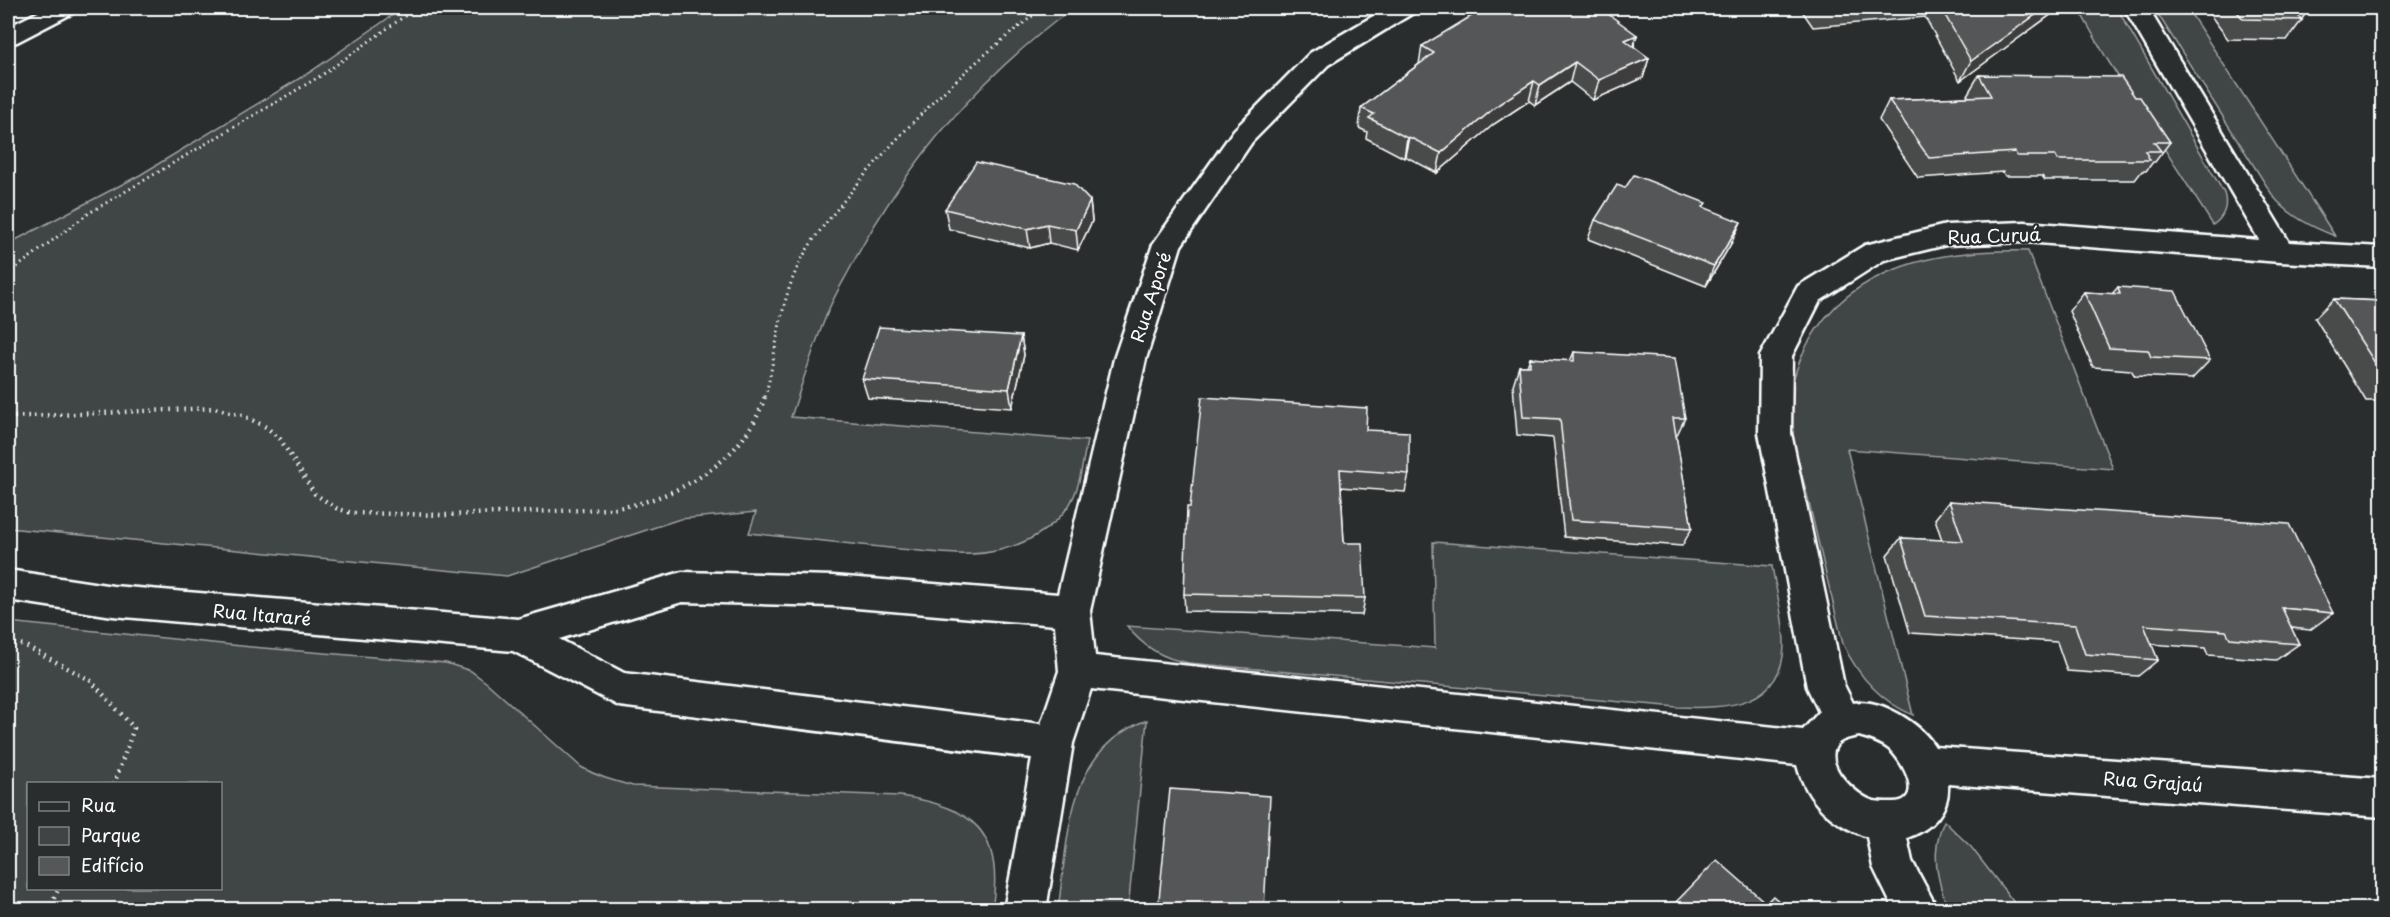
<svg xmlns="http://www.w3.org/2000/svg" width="2390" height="917" viewBox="0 0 2390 917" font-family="'Playpen Sans',sans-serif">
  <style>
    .green { fill: #414445; stroke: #a0a2a2; stroke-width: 1.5; fill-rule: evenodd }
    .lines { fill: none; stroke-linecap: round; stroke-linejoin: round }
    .minor-casing { stroke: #fff; stroke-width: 5 }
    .path-far1 { stroke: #fff; stroke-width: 3; stroke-dasharray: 1.5 4; stroke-linecap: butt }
    .path { stroke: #fff; stroke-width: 4.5; stroke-dasharray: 1.5 5; stroke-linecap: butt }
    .minor { fill: #2a2d2e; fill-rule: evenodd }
    .wall { fill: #494b4c; stroke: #fff; stroke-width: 1.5 }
    .shaded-wall { fill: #3c3d3e; stroke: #fff; stroke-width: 1.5 }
    .building { fill: #555758; stroke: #fff; stroke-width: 1.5 }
    .labels { text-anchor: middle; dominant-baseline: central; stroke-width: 4.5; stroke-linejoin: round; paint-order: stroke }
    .street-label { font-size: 18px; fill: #fff; stroke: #2a2d2e }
  </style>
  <rect width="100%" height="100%" fill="#2a2d2e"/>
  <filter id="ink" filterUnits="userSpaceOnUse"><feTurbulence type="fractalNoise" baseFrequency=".0167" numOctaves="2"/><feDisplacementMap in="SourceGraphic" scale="12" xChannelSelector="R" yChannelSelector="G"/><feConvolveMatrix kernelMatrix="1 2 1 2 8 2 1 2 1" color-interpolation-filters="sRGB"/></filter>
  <g filter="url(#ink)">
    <g class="green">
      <path d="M403,8H1073C980,77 910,158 854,261C846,277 836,292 829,309C814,344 803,381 791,417L1087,441C1082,463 1081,488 1068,507C1053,529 1025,544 1000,550C966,559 925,551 890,548C843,543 796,538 749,533L756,512L680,519L507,576L8,528V244L140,175L310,72Z"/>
      <path d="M2078,8H2117L2224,193C2228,206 2224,217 2213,225L2107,59Z"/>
      <path d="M2154,8H2187L2335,236C2312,227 2289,216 2273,196Z"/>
      <path d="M2028,251L2113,469L1847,449L1913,715C1880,701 1858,676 1843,644C1831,595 1819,546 1808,498C1800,468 1790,438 1790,408C1790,386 1798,362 1808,343C1852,263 1945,249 2028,251Z"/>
      <path d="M1433,542L1772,566C1776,591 1784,618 1784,644C1783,707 1726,709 1677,707L1189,663C1164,659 1142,646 1127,626L1435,648Z"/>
      <path d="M8,622L251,647L446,663L471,671L487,683L581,767C598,777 614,781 633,786L900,796C972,806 1005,832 992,909H8ZM28,784H220V888H28Z"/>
      <path d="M1147,720L1128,909H1058C1069,837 1066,749 1147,720Z"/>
      <path d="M1944,821L1971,847L2019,909H1948C1937,880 1930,851 1944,821Z"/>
    </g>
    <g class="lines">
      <g class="minor-casing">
        <g id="minor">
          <polygon points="46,8 76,8 73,13 17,42 8,44 8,27"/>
          <path d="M1387,8H1416L1413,13L1328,65L1252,142L1181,246L1146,359L1090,611L1095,656L1803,730L1819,712L1807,687L1759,433L1760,356L1798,286L1865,245L1946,225L2025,222L2259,240L2124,8H2148L2289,242L2382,247V267L2280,262L2025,242L1946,245L1884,260L1820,301L1792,356L1791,433L1844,685L1853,703C1880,697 1922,724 1935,747L2382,779V817L1948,784C1950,811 1931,830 1907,838L1912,861L1938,910H1894L1873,867L1867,837C1832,824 1807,803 1797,765L1091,689L1073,743L1046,910H1004L1032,758L619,706L513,651L113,616L8,600V570L113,586L518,619L682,572L833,576L1058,594L1114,359L1153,244L1234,130L1310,53ZM682,602L833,606L1055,625L1059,671L1041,724L624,673L559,639ZM1859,736C1870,739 1880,742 1889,749C1903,761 1926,803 1892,802C1887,802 1879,802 1874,801C1857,796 1826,768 1835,748C1839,739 1850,738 1859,736Z"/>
        </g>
      </g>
      <g class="path-far1">
        <polyline points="8,274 89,213 322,75 416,8"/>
        <path d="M765,397C776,356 778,313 795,273C807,244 827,222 846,198C904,126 970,63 1043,8"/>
      </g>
      <g class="path">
        <path d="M8,417L214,408L242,415L266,427L280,439L315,494L336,508L352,513L444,515L610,509C674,501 746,461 765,396"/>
        <polyline points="8,642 24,645 90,680 134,728 114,784"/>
        <polyline points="48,910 59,888"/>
      </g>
      <use href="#minor" class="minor"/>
    </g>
    <g class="wall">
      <polygon points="1800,8 2060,8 1960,81 1925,17 1813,27"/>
      <polygon points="2205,8 2301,8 2306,13 2302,19 2302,20 2287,40 2228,39"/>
      <polygon points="1637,35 1634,47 1649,58 1643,78 1593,100 1570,82 1535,105 1529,101 1494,124 1437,173 1405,156 1404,158 1366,138 1367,132 1359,128 1361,108 1419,64 1422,46"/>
      <polygon points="1979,75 2135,97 2170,142 2155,162 2153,162 2146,171 2142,171 2135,180 2045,180 2042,176 2005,176 2003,172 1918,178 1879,120 1889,100 1969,97 1967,95"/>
      <polygon points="1625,188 1704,208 1732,242 1706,286 1588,239 1595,220"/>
      <polygon points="1090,201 1092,221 1078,250 1049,243 1030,248 949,229 945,209"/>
      <polygon points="2118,287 2210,360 2192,379 2135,376 2131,370 2093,367 2069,311 2084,292 2112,294"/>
      <polygon points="2334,299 2382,301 2382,401 2366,401 2315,318"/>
      <polygon points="1021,336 1024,355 1012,408 868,398 862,379"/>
      <polygon points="1574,352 1685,418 1676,437 1692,528 1682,546 1564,537 1553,438 1517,435 1513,385 1519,366 1527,366 1530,358 1570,361"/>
      <polygon points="1366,430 1409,474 1405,492 1341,487 1344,543 1365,598 1362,615 1185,611 1184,594"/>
      <polygon points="1949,501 2333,613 2310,630 2291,628 2299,644 2276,660 2208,655 2205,648 2151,644 2158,660 2138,676 2067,671 2057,642 1910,633 1887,555 1901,538 1942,540 1935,519"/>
      <polygon points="1677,901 1766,903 1788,909 1670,909"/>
    </g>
    <g class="shaded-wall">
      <polygon points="2045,8 2060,8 1960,81 1971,61"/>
      <polygon points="1637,35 1631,55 1625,40"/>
      <polygon points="1649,58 1643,78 1593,100 1599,80"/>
      <polygon points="1575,62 1570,82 1535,105 1540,85"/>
      <polygon points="1534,81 1529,101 1494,124 1437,173 1441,153 1499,104"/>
      <polygon points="1409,137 1405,156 1404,158 1407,138"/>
      <polygon points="1090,201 1092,221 1078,250 1076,230"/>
      <polygon points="1741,222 1732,242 1706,286 1714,266"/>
      <polygon points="1047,224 1049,243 1030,248 1027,229"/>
      <polygon points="1021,336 1024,355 1012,408 1009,389"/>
    </g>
    <g class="building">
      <polygon points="1489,8 1600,8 1637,35 1625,40 1649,58 1599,80 1575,62 1540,85 1534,81 1499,104 1441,153 1409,137 1407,138 1369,118 1374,114 1361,108 1434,53 1422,46 1478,12"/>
      <polygon points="1941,8 2045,8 1971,61"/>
      <polygon points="2234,8 2301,8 2306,13 2296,13 2302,20 2243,19"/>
      <polygon points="1979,75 2121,77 2135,97 2140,97 2170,142 2154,142 2161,151 2145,151 2150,160 2058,160 2056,156 2017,156 2015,152 1929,158 1889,100 1991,96"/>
      <polygon points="976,162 1074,184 1090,201 1076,230 1047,224 1027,229 945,209"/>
      <polygon points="1634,175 1706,203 1703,207 1741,222 1714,266 1595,220 1617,185 1625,188"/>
      <polygon points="2118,287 2175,291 2210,360 2151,357 2148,350 2109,348 2084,292 2120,294"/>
      <polygon points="2334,299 2382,301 2382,374"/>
      <polygon points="879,327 1021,336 1009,389 862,379"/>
      <polygon points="1574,352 1675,358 1685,418 1673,418 1692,528 1571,520 1560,419 1523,417 1519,366 1530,366 1530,358 1574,361"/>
      <polygon points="1202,397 1367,408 1366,430 1409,432 1409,474 1340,469 1344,543 1362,543 1365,598 1184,594 1187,507 1190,507"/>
      <polygon points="1949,501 2289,524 2333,613 2282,608 2299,644 2230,638 2226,631 2144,625 2158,660 2085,654 2075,625 1925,616 1901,538 1963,541"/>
      <polygon points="1170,789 1270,796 1264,909 1158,909"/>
      <polygon points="1717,860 1766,903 1773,896 1788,909 1685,909 1677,901"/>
    </g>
  </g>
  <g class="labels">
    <g class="street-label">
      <text transform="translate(1994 235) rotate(-2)">Rua Curuá</text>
      <text transform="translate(1150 297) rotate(-72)">Rua Aporé</text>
      <text transform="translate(262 614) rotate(5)">Rua Itararé</text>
      <text transform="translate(2153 781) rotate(4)">Rua Grajaú</text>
    </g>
  </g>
  <rect width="2390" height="917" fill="none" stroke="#2a2d2e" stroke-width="30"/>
  <rect x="15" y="15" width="2360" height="887" fill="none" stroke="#fff" stroke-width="2" filter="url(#ink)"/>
  <rect x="27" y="782" width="195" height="108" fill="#2a2d2e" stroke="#7f8182" stroke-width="1.5"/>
  <rect x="39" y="802" width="30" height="9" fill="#2a2d2e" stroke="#7f8182" stroke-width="1.5"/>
  <text x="81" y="812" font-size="18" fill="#ffffff">Rua</text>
  <rect x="39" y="827" width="30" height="18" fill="#414445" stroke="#7f8182" stroke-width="1.5"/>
  <text x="81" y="842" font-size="18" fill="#ffffff">Parque</text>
  <rect x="39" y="857" width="30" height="18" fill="#555758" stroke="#7f8182" stroke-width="1.5"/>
  <text x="81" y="872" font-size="18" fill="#ffffff">Edifício</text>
</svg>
